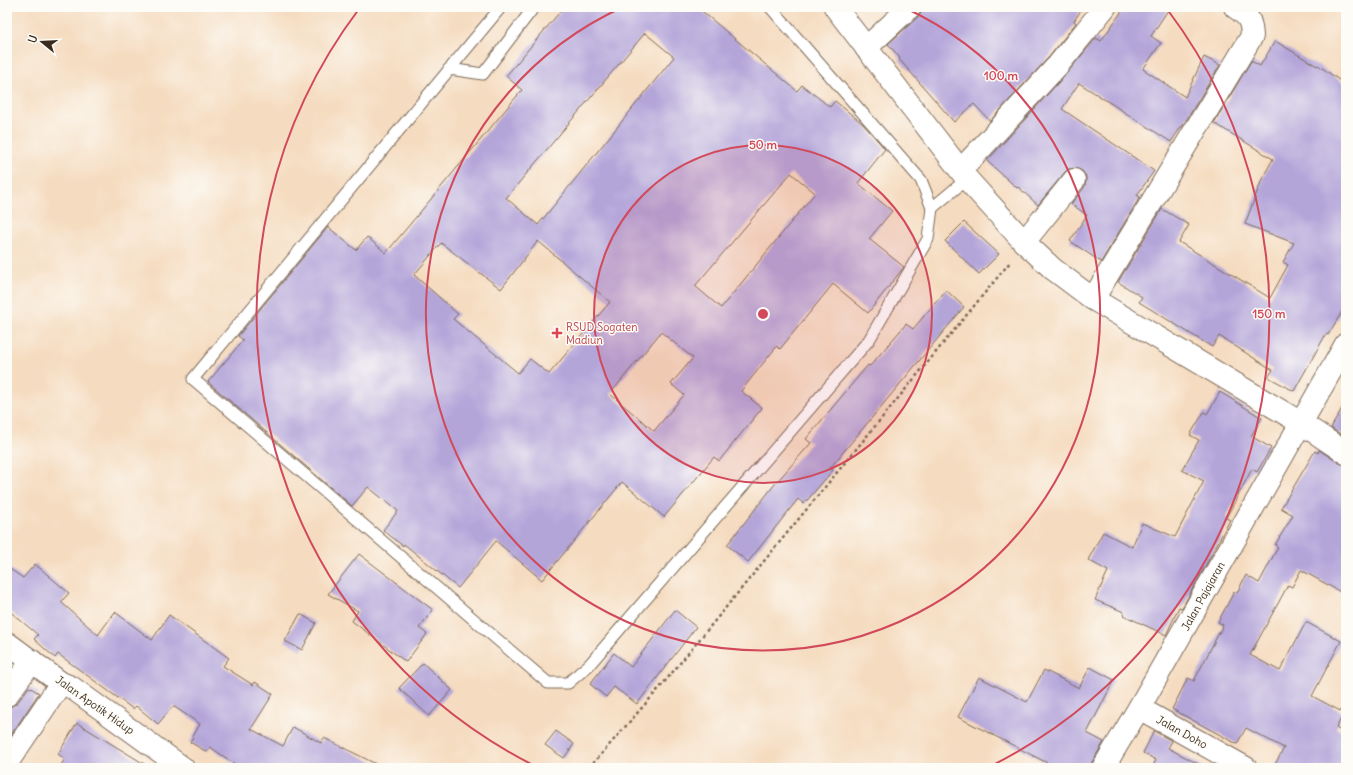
<svg xmlns="http://www.w3.org/2000/svg" width="1353" height="775" viewBox="0 0 1353 775" font-family="Delius,sans-serif">
  <style>
    .building { fill: #b4a5d9; fill-rule: evenodd }
    .lines { fill: none; stroke-linecap: round; stroke-linejoin: round }
    .service-casing { stroke: #7c6856; stroke-width: 13 }
    .minor-casing { stroke: #7c6856; stroke-width: 24 }
    .tertiary-casing { stroke: #7c6856; stroke-width: 24 }
    .path { stroke: #7c6856; stroke-width: 2.5; stroke-dasharray: 3 3; stroke-linecap: butt }
    .service { stroke: #fff; stroke-width: 11 }
    .minor { stroke: #fff; stroke-width: 22 }
    .tertiary { stroke: #fff; stroke-width: 22 }
    .ring { fill: none; stroke: #d1495b; stroke-width: 2 }
    .health-dot { fill: #e0444e; stroke: #fdfcf7; stroke-width: 1.5 }
    .labels { text-anchor: middle; dominant-baseline: central; stroke-width: 3; stroke-linejoin: round; paint-order: stroke }
    .health-label { font-size: 11px; fill: #be3a42; stroke: #fdfcf7; text-anchor: start }
    .street-label { font-size: 11px; fill: #3b2a1e; stroke: #fdfcf7 }
    .centre { fill: #d1495b; stroke: #fdfcf7; stroke-width: 2 }
    .ring-label { font-size: 12px; text-anchor: middle; font-weight: bold; fill: #d1495b; stroke: #fdfcf7; stroke-width: 3; stroke-linejoin: round; paint-order: stroke }
  </style>
  <rect width="100%" height="100%" fill="#fdfcf7"/>
  <filter id="ink" filterUnits="userSpaceOnUse"><feTurbulence type="fractalNoise" baseFrequency=".025" numOctaves="2"/><feDisplacementMap in="SourceGraphic" scale="8" xChannelSelector="R" yChannelSelector="G"/><feConvolveMatrix kernelMatrix="1 2 1 2 8 2 1 2 1" color-interpolation-filters="sRGB"/></filter>
  <filter id="wash" filterUnits="userSpaceOnUse"><feTurbulence type="fractalNoise" baseFrequency=".012" numOctaves="4" result="noise"/><feDisplacementMap in="SourceGraphic" scale="16" xChannelSelector="R" yChannelSelector="G"/><feGaussianBlur stdDeviation="0.9" result="paint"/><feColorMatrix in="noise" values="0 0 0 0 0 0 0 0 0 0 0 0 0 0 0 0 0 1.4 0 .05"/><feComposite in="paint" operator="in"/></filter>
  <g filter="url(#wash)">
    <rect width="100%" height="100%" fill="#f5dbbf"/>
    <g id="blocks">
      <g class="building">
        <path d="M564,7H697L797,91L802,85L830,107L835,101L863,124L885,149L858,183L892,211L869,239L904,267L868,313L833,284L780,349L777,346L741,391L762,408L719,461L714,457L664,517L622,482L542,580L496,541L458,588L404,544L403,546L383,530L398,511L368,487L352,506L208,382L243,340L238,336L328,227L356,250L367,237L386,253L522,90L506,76ZM645,33L674,57L538,225L506,198ZM791,173L815,193L721,308L695,286ZM538,241L610,302L549,374L530,359L518,373L453,319L458,314L414,275L441,243L501,289ZM661,332L693,358L671,384L684,395L654,431L610,394Z"/>
        <polygon points="922,7 1083,7 1074,21 1076,23 1049,57 990,121 974,104 954,122 899,59 900,58 888,44 919,16 922,11"/>
        <polygon points="1125,7 1170,7 1151,36 1161,43 1143,69 1185,97 1204,57 1220,65 1182,127 1181,127 1171,142 1079,83 1062,109 1154,171 1137,195 1140,197 1101,262 1070,241 1087,215 1071,204 1084,188 1086,182 1086,176 1082,171 1076,168 1069,169 1065,172 1038,205 1018,187 1017,188 987,161 1067,73 1096,38 1101,41"/>
        <polygon points="1275,41 1317,66 1318,65 1346,85 1346,305 1328,335 1326,334 1294,391 1268,377 1273,370 1219,336 1212,347 1139,302 1142,297 1118,282 1162,209 1189,225 1179,242 1270,298 1288,265 1283,262 1294,243 1245,224 1262,179 1273,159 1214,123 1251,61 1260,66"/>
        <polygon points="964,222 999,254 979,274 945,241"/>
        <polygon points="946,290 964,307 830,468 833,470 804,504 798,499 748,562 727,545 775,484 811,443 806,439 868,365 870,366 906,324 913,329"/>
        <polygon points="1220,392 1262,418 1251,436 1271,448 1257,472 1252,469 1226,518 1230,520 1215,548 1182,608 1179,607 1166,635 1123,615 1124,612 1095,600 1108,571 1088,560 1103,532 1132,547 1142,523 1175,537 1204,481 1182,470 1199,440 1190,435 1204,412 1207,414"/>
        <polygon points="1346,401 1346,438 1331,428"/>
        <polygon points="1319,450 1339,463 1346,465 1346,595 1301,570 1292,587 1288,585 1250,655 1280,671 1306,622 1341,641 1312,696 1344,713 1336,728 1346,734 1346,768 1273,768 1284,748 1246,728 1237,744 1172,709 1188,678 1194,681 1223,625 1218,622 1234,592 1237,593 1246,575 1259,583 1278,547 1275,545 1293,515 1281,508 1315,451 1318,453"/>
        <polygon points="359,554 433,610 419,628 427,634 406,662 352,621 358,611 328,594"/>
        <polygon points="35,564 69,593 61,602 98,635 115,612 152,640 169,615 229,658 223,666 253,685 255,682 273,694 251,729 283,746 293,727 321,743 324,738 384,768 241,768 210,747 207,752 190,742 200,724 173,706 158,724 136,706 133,709 58,654 55,658 34,639 38,635 7,609 7,567 23,578"/>
        <polygon points="675,610 696,627 637,704 614,687 606,697 590,684 614,653 631,667"/>
        <polygon points="300,614 316,623 302,650 285,641"/>
        <polygon points="423,663 452,690 429,716 399,688"/>
        <polygon points="1090,667 1114,680 1087,733 1104,742 1092,762 1091,768 1057,768 958,717 979,677 1027,702 1044,670 1079,688"/>
        <polygon points="29,687 39,693 7,741 7,707 12,706 17,703"/>
        <polygon points="77,723 151,768 59,768 65,759 58,754"/>
        <polygon points="556,731 574,744 564,758 545,745"/>
        <polygon points="1154,731 1172,741 1168,748 1206,768 1152,768 1156,760 1143,753"/>
      </g>
    </g>
  </g>
  <g filter="url(#ink)">
    <use href="#blocks" fill-opacity="0" stroke="#7c6856" stroke-width="1"/>
    <g class="lines">
      <g class="service-casing">
        <g id="service">
          <polyline points="501,7 193,379 548,683 568,683 589,665 869,340 928,239 932,208 921,180 770,7"/>
          <polyline points="449,69 483,74 534,7"/>
          <polyline points="932,208 967,179"/>
        </g>
      </g>
      <g class="minor-casing">
        <g id="minor">
          <polyline points="866,48 910,7"/>
          <polyline points="961,170 1058,65 1105,7"/>
          <polyline points="1024,242 1074,180"/>
          <path d="M1093,299L1252,36C1251,19 1249,17 1235,7"/>
          <polyline points="1301,423 1346,453"/>
          <polyline points="7,695 32,661"/>
          <polyline points="1139,708 1246,768"/>
          <polyline points="7,763 61,683"/>
        </g>
      </g>
      <g class="tertiary-casing">
        <g id="tertiary">
          <polyline points="835,7 967,179 1024,242 1053,269 1093,299 1301,423"/>
          <polyline points="7,643 61,683 71,687 183,768"/>
          <polyline points="1103,768 1139,708 1346,344"/>
        </g>
      </g>
      <polyline class="path" points="589,768 662,685 1011,261"/>
      <use href="#service" class="service"/>
      <use href="#minor" class="minor"/>
      <use href="#tertiary" class="tertiary"/>
    </g>
  </g>
  <circle cx="763" cy="314" r="169" fill="#d1495b" fill-opacity=".12"/>
  <g class="ring">
    <circle cx="763" cy="314" r="169"/>
    <path d="M903 7A337 337 0 1 1 623 7"/>
    <path d="M537 767A506 506 0 0 1 359 9M1167 9A506 506 0 0 1 989 767"/>
  </g>
  <path class="health-dot" d="M555 327h4v4h4v4h-4v4h-4v-4h-4v-4h4z"/>
  <g class="labels">
    <g class="health-label">
      <text x="566" y="327">RSUD Sogaten<tspan x="566" dy="13">Madiun</tspan></text>
    </g>
    <g class="street-label">
      <text transform="translate(1203 596) rotate(-61)">Jalan Pajajaran</text>
      <text transform="translate(95 705) rotate(35)">Jalan Apotik Hidup</text>
      <text transform="translate(1182 732) rotate(29)">Jalan Doho</text>
    </g>
  </g>
  <circle cx="763" cy="314" r="6" class="centre"/>
  <g class="ring-label">
    <text x="1001" y="80">100 m</text>
    <text x="763" y="149">50 m</text>
    <text x="1269" y="318">150 m</text>
  </g>
  <rect width="1353" height="775" fill="none" stroke="#fdfcf7" stroke-width="24"/>
  <g transform="translate(42 42) rotate(288)" stroke="#fdfcf7" stroke-width="3" paint-order="stroke">
  <path d="M0-3L7 15L0 10L-7 15Z" fill="#3b2a1e"/>
  <text y="-6" font-size="11" font-weight="bold" text-anchor="middle" fill="#3b2a1e">U</text>
  </g>
</svg>
